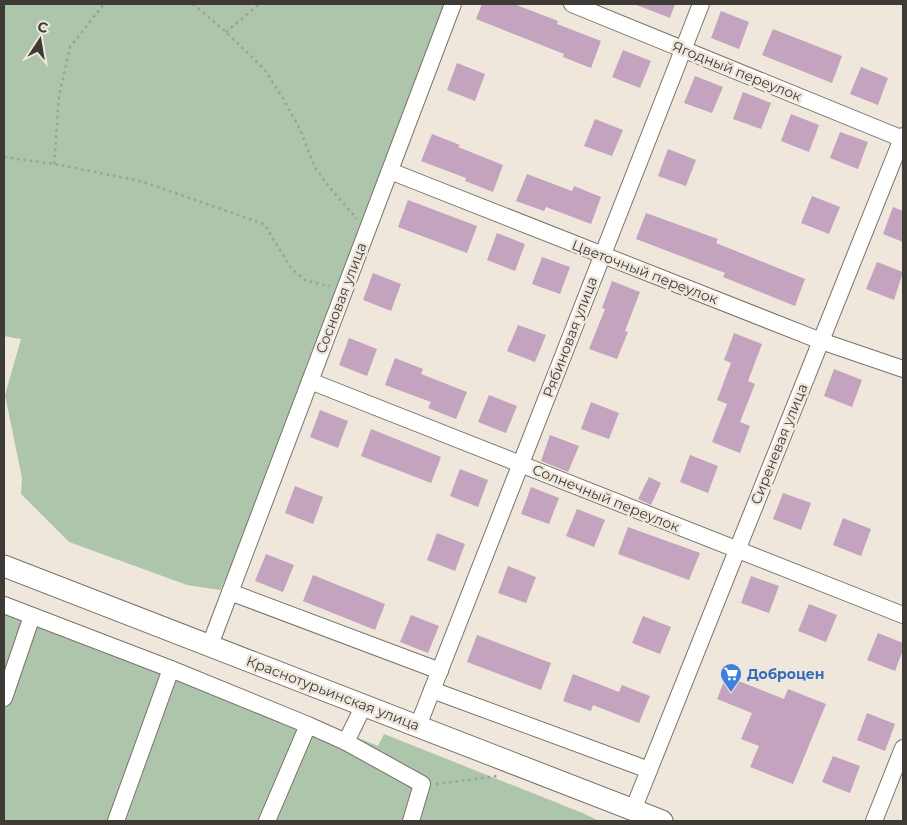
<svg xmlns="http://www.w3.org/2000/svg" width="907" height="825" viewBox="0 0 907 825" font-family="Montserrat,sans-serif">
  <style>
    .green { fill: #acc5ab }
    .building { fill: #c3a3be }
    .lines { fill: none; stroke-linecap: round; stroke-linejoin: round }
    .minor-casing { stroke: #7a7369; stroke-width: 18 }
    .major-casing { stroke: #7a7369; stroke-width: 23 }
    .path { stroke: #a39e96; stroke-width: 2.5; stroke-dasharray: 2.5 4; stroke-linecap: butt }
    .minor { stroke: #fff; stroke-width: 16 }
    .major { stroke: #fff; stroke-width: 21 }
    .labels { text-anchor: middle; dominant-baseline: central; stroke-width: 5; stroke-linejoin: round; paint-order: stroke }
    .street-label { font-size: 14px; fill: #3e3b37; stroke: #efe7dc }
    .shop-label { font-size: 14px; font-weight: bold; fill: #366cbe; stroke: #efe7dc; text-anchor: start }
  </style>
  <rect width="100%" height="100%" fill="#efe7dc"/>
  <g class="green">
    <polygon points="4,4 448,4 227,576 220,590 187,585 69,542 21,494 22,478 5,395 21,339 4,336"/>
    <polygon points="4,596 378,746 384,734 585,814 599,821 4,821"/>
  </g>
  <g class="building">
    <polygon points="482,4 514,4 558,21 557,24 601,41 591,68 563,57 564,54 476,19"/>
    <polygon points="634,4 675,4 670,18"/>
    <polygon points="721,11 749,22 739,49 711,38"/>
    <polygon points="773,29 842,56 832,83 762,55"/>
    <polygon points="623,50 651,61 640,88 612,77"/>
    <polygon points="457,63 485,74 475,101 447,90"/>
    <polygon points="861,67 888,78 878,105 850,94"/>
    <polygon points="695,76 723,87 712,113 684,103"/>
    <polygon points="743,92 771,103 761,129 733,119"/>
    <polygon points="791,114 819,125 809,152 781,141"/>
    <polygon points="595,119 623,130 612,156 584,146"/>
    <polygon points="840,132 868,142 858,169 830,158"/>
    <polygon points="432,134 460,145 458,147 503,165 493,192 465,181 466,178 421,161"/>
    <polygon points="668,149 696,160 686,186 658,176"/>
    <polygon points="527,174 572,191 574,186 601,197 591,224 546,207 544,211 516,201"/>
    <polygon points="812,196 840,207 829,234 801,223"/>
    <polygon points="408,200 477,226 467,253 398,227"/>
    <polygon points="893,207 903,211 903,242 883,234"/>
    <polygon points="646,213 718,239 716,243 805,279 795,306 723,277 725,273 636,239"/>
    <polygon points="497,233 525,244 515,271 487,260"/>
    <polygon points="542,257 570,267 560,294 532,284"/>
    <polygon points="877,262 903,272 894,300 866,289"/>
    <polygon points="373,273 401,284 391,311 363,300"/>
    <polygon points="612,281 640,292 625,331 628,332 617,359 589,349 605,309 602,308"/>
    <polygon points="518,325 546,335 535,362 507,351"/>
    <polygon points="734,333 762,344 748,381 755,384 740,422 750,426 740,453 712,442 727,404 717,400 731,363 724,360"/>
    <polygon points="349,338 377,349 367,376 339,365"/>
    <polygon points="395,358 423,369 421,374 467,392 456,419 428,408 431,402 385,385"/>
    <polygon points="834,369 862,380 852,407 824,396"/>
    <polygon points="489,395 517,406 506,433 478,422"/>
    <polygon points="591,402 619,413 609,439 581,429"/>
    <polygon points="320,410 348,421 338,448 310,437"/>
    <polygon points="371,429 441,457 431,483 361,456"/>
    <polygon points="550,435 579,446 568,472 541,461"/>
    <polygon points="690,455 718,466 708,493 680,482"/>
    <polygon points="460,469 488,480 478,507 450,496"/>
    <polygon points="649,477 661,483 651,505 638,499"/>
    <polygon points="295,486 323,497 313,524 285,513"/>
    <polygon points="531,487 559,498 549,524 521,514"/>
    <polygon points="783,493 811,503 801,530 773,519"/>
    <polygon points="577,509 605,520 594,547 566,536"/>
    <polygon points="843,518 871,529 861,556 833,545"/>
    <polygon points="628,527 700,553 689,580 618,554"/>
    <polygon points="437,533 465,544 455,571 427,560"/>
    <polygon points="266,554 294,565 283,592 255,581"/>
    <polygon points="508,566 536,577 526,603 498,593"/>
    <polygon points="313,575 385,604 375,630 303,601"/>
    <polygon points="751,576 779,586 769,613 741,603"/>
    <polygon points="809,604 837,615 826,642 798,631"/>
    <polygon points="411,615 439,626 428,653 400,642"/>
    <polygon points="643,616 671,627 660,654 632,643"/>
    <polygon points="878,633 903,643 903,650 895,671 867,660"/>
    <polygon points="477,635 551,663 541,690 467,662"/>
    <polygon points="573,674 619,692 622,685 650,696 639,723 593,705 591,711 563,701"/>
    <polygon points="726,676 784,699 788,689 826,704 793,784 750,767 759,746 741,739 752,713 717,699"/>
    <polygon points="867,713 895,724 885,751 857,740"/>
    <polygon points="833,756 860,766 850,793 822,782"/>
  </g>
  <g class="lines">
    <g class="minor-casing">
      <g id="minor">
        <polyline points="572,4 903,139"/>
        <polyline points="390,171 821,341 903,369"/>
        <polyline points="310,381 903,615"/>
        <polyline points="230,592 440,671"/>
        <polyline points="4,605 171,669 308,725"/>
        <polyline points="210,645 453,4"/>
        <polyline points="432,690 649,770"/>
        <polyline points="4,698 32,616"/>
        <polyline points="418,726 701,4"/>
        <polyline points="346,742 422,784 411,821"/>
        <polyline points="633,810 903,136"/>
        <polyline points="116,821 171,669"/>
        <polyline points="267,821 308,725 346,742 364,705"/>
        <polyline points="874,821 903,748"/>
      </g>
    </g>
    <g class="major-casing">
      <polyline id="major" points="4,566 662,821"/>
    </g>
    <g class="path">
      <polyline points="193,4 226,32 265,70 284,100 301,131 314,166 330,188 357,219"/>
      <polyline points="226,32 259,4"/>
      <polyline points="4,157 54,164 141,181 264,224 291,268 306,281 330,286"/>
      <polyline points="54,164 59,96 70,47 104,4"/>
      <polyline points="436,784 497,776"/>
    </g>
    <use href="#minor" class="minor"/>
    <use href="#major" class="major"/>
  </g>
  <defs>
    <g id="supermarket-pin" transform="scale(1.125)"><path d="M0 17L-7.5 6A9.5 9.5 0 1 1 7.5 6Z" fill="#3f7fe0" stroke="#efe7dc"/><path d="M-6-5.5h2.5l.6 2H6L4.5 2H-2.5L-4.4-4H-6ZM-1.5 3.2a1.3 1.3 0 1 0 .1 0ZM3 3.2a1.3 1.3 0 1 0 .1 0Z" fill="#fff"/></g>
  </defs>
  <g fill-rule="evenodd">
    <use href="#supermarket-pin" x="731" y="674"/>
  </g>
  <g class="labels">
    <g class="street-label">
      <text transform="translate(737 71) rotate(22)">Ягодный переулок</text>
      <text transform="translate(645 272) rotate(21)">Цветочный переулок</text>
      <text transform="translate(341 298) rotate(-69)">Сосновая улица</text>
      <text transform="translate(570 337) rotate(-69)">Рябиновая улица</text>
      <text transform="translate(779 444) rotate(-68)">Сиреневая улица</text>
      <text transform="translate(606 498) rotate(22)">Солнечный переулок</text>
      <text transform="translate(333 693) rotate(21)">Краснотурьинская улица</text>
    </g>
    <g class="shop-label">
      <text x="747" y="674">Доброцен</text>
    </g>
  </g>
  <rect width="907" height="825" fill="none" stroke="#3e3b37" stroke-width="10"/>
  <g transform="translate(40 40) rotate(12)" stroke="#efe7dc" stroke-width="4" paint-order="stroke">
  <path d="M0-4L9 19L0 12L-9 19Z" fill="#3e3b37"/>
  <text y="-8" font-size="14" font-weight="bold" text-anchor="middle" fill="#3e3b37">С</text>
  </g>
</svg>
